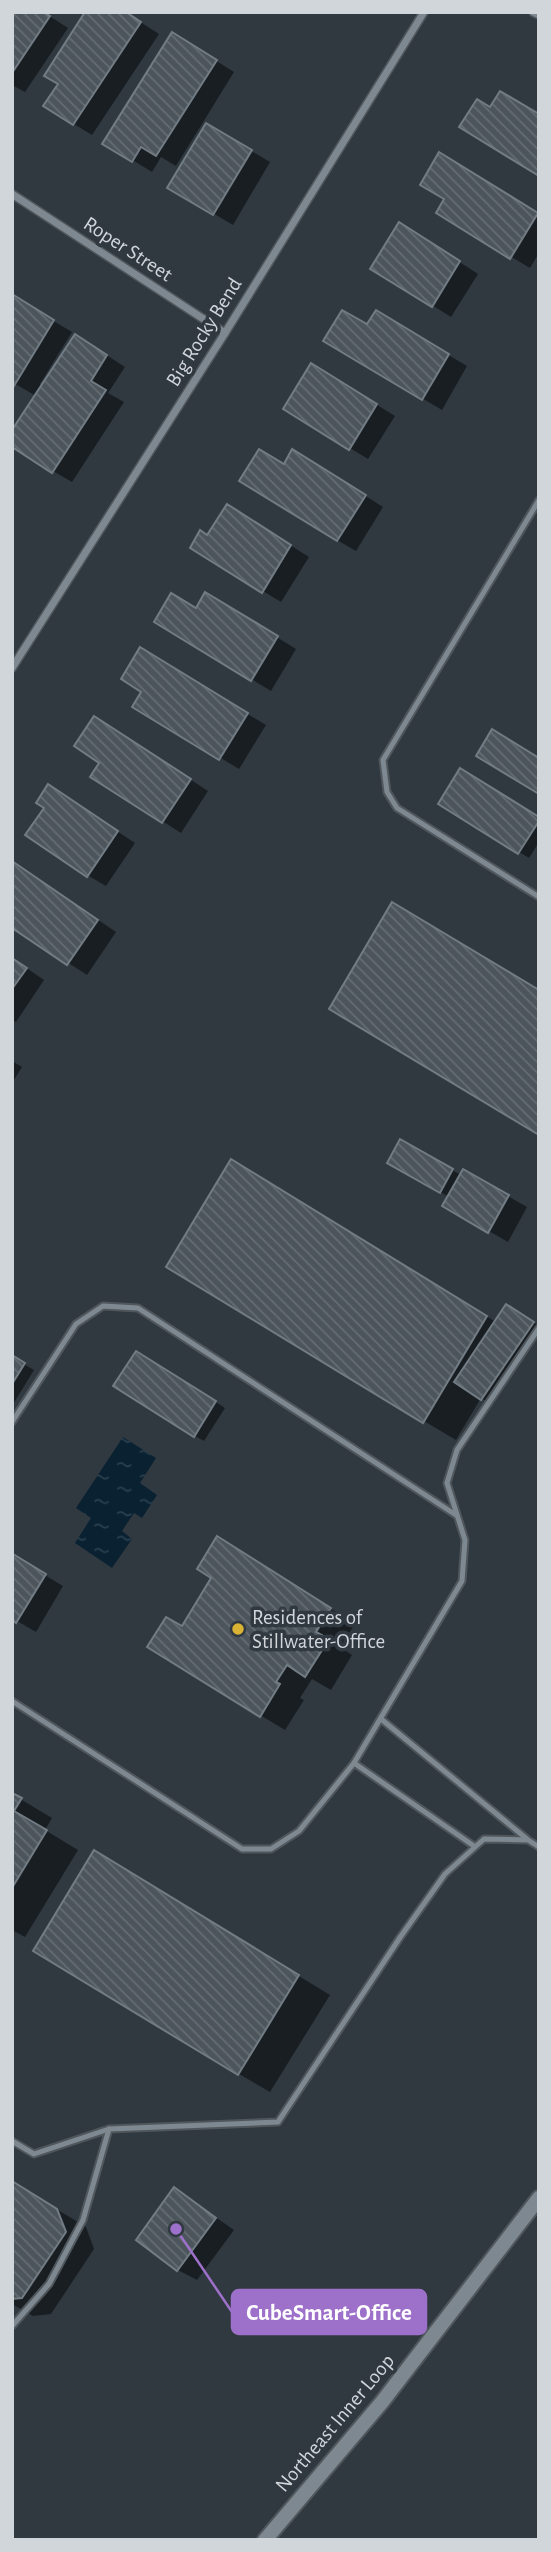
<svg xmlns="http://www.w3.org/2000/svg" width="551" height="2552" viewBox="0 0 551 2552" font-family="'Alegreya Sans',sans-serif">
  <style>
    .water { fill: url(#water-ripples) }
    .shadow { fill: #0007 }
    .building { fill: url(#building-back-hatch); stroke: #727c84; stroke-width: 2 }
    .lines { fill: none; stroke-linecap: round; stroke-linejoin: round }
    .service-casing { stroke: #50575c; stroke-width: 9 }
    .minor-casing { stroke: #50575c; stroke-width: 10 }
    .secondary-casing { stroke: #50575c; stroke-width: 18 }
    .service { stroke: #7e8890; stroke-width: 5 }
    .minor { stroke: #7e8890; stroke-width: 7 }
    .secondary { stroke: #7e8890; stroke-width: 14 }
    .poi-dot { fill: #dab334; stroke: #303940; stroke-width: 2.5 }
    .labels { text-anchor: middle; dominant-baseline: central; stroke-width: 7; stroke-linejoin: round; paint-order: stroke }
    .street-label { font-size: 21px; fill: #d1d6da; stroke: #303940 }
    .poi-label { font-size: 21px; fill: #d1d6da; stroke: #303940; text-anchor: start }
    .leader { fill: none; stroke: #9d70ca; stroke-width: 2.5 }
    .callout-dot { fill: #9d70ca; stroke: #303940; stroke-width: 2.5 }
    .callout { fill: #9d70ca; stroke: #9d70ca; stroke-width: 2.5 }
    .callout-label { font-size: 23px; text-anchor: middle; font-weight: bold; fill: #fff }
  </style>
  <defs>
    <pattern id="water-ripples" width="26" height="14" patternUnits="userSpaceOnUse" patternTransform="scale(1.75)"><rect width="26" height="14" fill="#092131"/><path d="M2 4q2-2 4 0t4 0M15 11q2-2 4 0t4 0" fill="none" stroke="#2c404e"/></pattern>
    <pattern id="building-back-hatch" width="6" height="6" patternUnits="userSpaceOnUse" patternTransform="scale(1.75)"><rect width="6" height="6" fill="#4c555c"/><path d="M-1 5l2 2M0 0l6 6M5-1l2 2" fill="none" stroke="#656d73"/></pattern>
  </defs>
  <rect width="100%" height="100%" fill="#303940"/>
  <polygon class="water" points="123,1437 156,1458 140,1483 157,1495 142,1518 134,1513 122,1531 132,1539 112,1568 75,1543 91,1518 76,1508"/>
  <g class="shadow">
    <polygon points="12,12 43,12 68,28 25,92 12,85"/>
    <polygon points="125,12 159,34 92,135 74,124 60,84"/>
    <polygon points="191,45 234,72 176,166 161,157 152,172 105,143"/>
    <polygon points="207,125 270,162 233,225 169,187"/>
    <polygon points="459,165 539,214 539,253 530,268 438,213"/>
    <polygon points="418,235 478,274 451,317 373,268"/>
    <polygon points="25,304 72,332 40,384 43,386 94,347 125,367 108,393 124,402 72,482 53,471 36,396 12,382"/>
    <polygon points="376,312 467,366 442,410 325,340 368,327"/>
    <polygon points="330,376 395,416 368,459 350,448"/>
    <polygon points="312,462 383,507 356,551 337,540 285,466"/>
    <polygon points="246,517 309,557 281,602 263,591 208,537"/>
    <polygon points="225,605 296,649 271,691 156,621 197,610"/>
    <polygon points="159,661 266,725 239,769 135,706"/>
    <polygon points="113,729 208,791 181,833 92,776 101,763"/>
    <polygon points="49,786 135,843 106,886 87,875"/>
    <polygon points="440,804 539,819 539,842 529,858"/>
    <polygon points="19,866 116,932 87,975 12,926"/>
    <polygon points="12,958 44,980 16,1022 12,1020"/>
    <polygon points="12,1061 22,1067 12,1083"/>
    <polygon points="401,1141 461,1175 463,1171 527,1207 508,1242 445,1206 449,1197 389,1163"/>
    <polygon points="263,1180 496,1322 516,1311 539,1326 539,1334 492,1405 481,1398 456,1440 424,1421"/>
    <polygon points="12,1357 34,1370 12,1406"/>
    <polygon points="146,1358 225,1408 204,1441 195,1436"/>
    <polygon points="242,1553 355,1624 340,1647 352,1655 331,1690 312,1679 300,1698 304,1700 285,1730 260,1715 182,1628"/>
    <polygon points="13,1556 63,1586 36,1632 12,1618"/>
    <polygon points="12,1794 52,1818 45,1830 78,1850 25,1937 12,1930"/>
    <polygon points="126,1871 330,1995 270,2092 239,2074"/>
    <polygon points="12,2182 86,2227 94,2249 51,2314 33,2316 12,2304"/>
    <polygon points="175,2189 234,2230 197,2280 178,2270"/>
  </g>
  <g class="building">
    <polygon points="12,12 44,12 50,16 12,73"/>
    <polygon points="85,12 126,12 141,22 73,125 43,106 58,84 44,76"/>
    <polygon points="172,32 217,60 156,156 141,147 132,162 102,144"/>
    <polygon points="500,91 539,114 539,176 459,127 477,99 490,107"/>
    <polygon points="206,123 252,150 213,215 167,188"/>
    <polygon points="439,152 538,213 510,259 436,213 444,199 420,185"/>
    <polygon points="399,222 460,261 432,307 370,269"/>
    <polygon points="12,294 54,320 14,386 12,384"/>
    <polygon points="342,310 367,324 376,310 449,354 422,400 323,341"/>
    <polygon points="75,334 107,355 91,381 106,390 52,473 12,447 12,430"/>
    <polygon points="311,363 377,404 349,450 283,409"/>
    <polygon points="259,449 284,464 292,449 366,495 337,541 239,481"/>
    <polygon points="227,504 291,545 262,593 190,548 200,530 207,535"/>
    <polygon points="205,592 278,636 251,681 154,622 171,593 196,608"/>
    <polygon points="140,647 248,713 219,760 132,707 141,692 121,679"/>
    <polygon points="94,716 191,779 162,823 90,777 99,763 74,746"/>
    <polygon points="492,729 539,758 539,794 476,756"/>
    <polygon points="460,768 539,817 539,821 518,854 438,804"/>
    <polygon points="48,784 118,831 87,877 25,835 44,808 36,803"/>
    <polygon points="12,861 98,920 67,965 12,928"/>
    <polygon points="392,902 539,990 539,1135 329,1009"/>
    <polygon points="12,958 27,968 12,989"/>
    <polygon points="400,1139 453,1169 440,1193 387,1163"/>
    <polygon points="231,1159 487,1316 423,1423 166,1267"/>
    <polygon points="463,1169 509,1195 488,1233 442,1206"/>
    <polygon points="506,1304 534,1322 481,1400 454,1382"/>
    <polygon points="136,1351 216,1401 194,1437 113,1386"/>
    <polygon points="12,1355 25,1363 12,1384"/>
    <polygon points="217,1536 331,1608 316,1632 329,1639 305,1677 287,1665 276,1682 280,1684 260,1717 147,1647 166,1617 182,1626 211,1578 197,1569"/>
    <polygon points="13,1554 46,1574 16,1623 12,1620"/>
    <polygon points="12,1793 22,1798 14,1811 47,1830 12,1888"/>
    <polygon points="94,1850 299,1975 238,2075 33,1951"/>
    <polygon points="12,2181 57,2209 66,2232 22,2298 12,2299"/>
    <polygon points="174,2187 216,2218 177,2271 136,2240"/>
  </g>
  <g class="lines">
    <g class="service-casing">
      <g id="service">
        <polyline points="539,500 383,760 387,792 397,808 539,897"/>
        <polyline points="12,1422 76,1324 103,1306 138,1308 456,1515"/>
        <polyline points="12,1701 242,1849 271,1849 299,1831 354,1763 462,1581 465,1540 447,1483 457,1450 539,1328"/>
        <polyline points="381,1719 527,1839"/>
        <polyline points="354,1763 474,1846"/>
        <polyline points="12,2141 34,2154 109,2129 278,2122 401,1936 445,1874 484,1839 528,1840 539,1847"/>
        <polyline points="12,2326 49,2284 83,2220 109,2129"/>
      </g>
    </g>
    <g class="minor-casing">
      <g id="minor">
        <polyline points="533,12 539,15"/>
        <polyline points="12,194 225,333"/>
        <polyline points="12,668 225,333 424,12"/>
      </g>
    </g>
    <g class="secondary-casing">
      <polyline id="secondary" points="265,2540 382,2402 539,2198"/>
    </g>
    <use href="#service" class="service"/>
    <use href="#minor" class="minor"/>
    <use href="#secondary" class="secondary"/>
  </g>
  <circle class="poi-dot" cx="238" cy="1629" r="7"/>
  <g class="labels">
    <g class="street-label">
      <text transform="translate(128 249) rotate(33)">Roper Street</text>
      <text transform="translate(204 332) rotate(-58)">Big Rocky Bend</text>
      <text transform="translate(335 2423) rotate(-50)">Northeast Inner Loop</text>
    </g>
    <g class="poi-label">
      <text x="252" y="1617">Residences of<tspan x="252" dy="24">Stillwater-Office</tspan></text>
    </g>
  </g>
  <path class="leader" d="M176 2229L232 2312"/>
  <circle class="callout-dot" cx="176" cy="2229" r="7"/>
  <rect class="callout" x="232" y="2290" width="194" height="44" rx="7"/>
  <g class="callout-label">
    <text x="329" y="2320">CubeSmart-Office</text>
  </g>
  <rect width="551" height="2552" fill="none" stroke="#d1d6da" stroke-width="28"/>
</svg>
